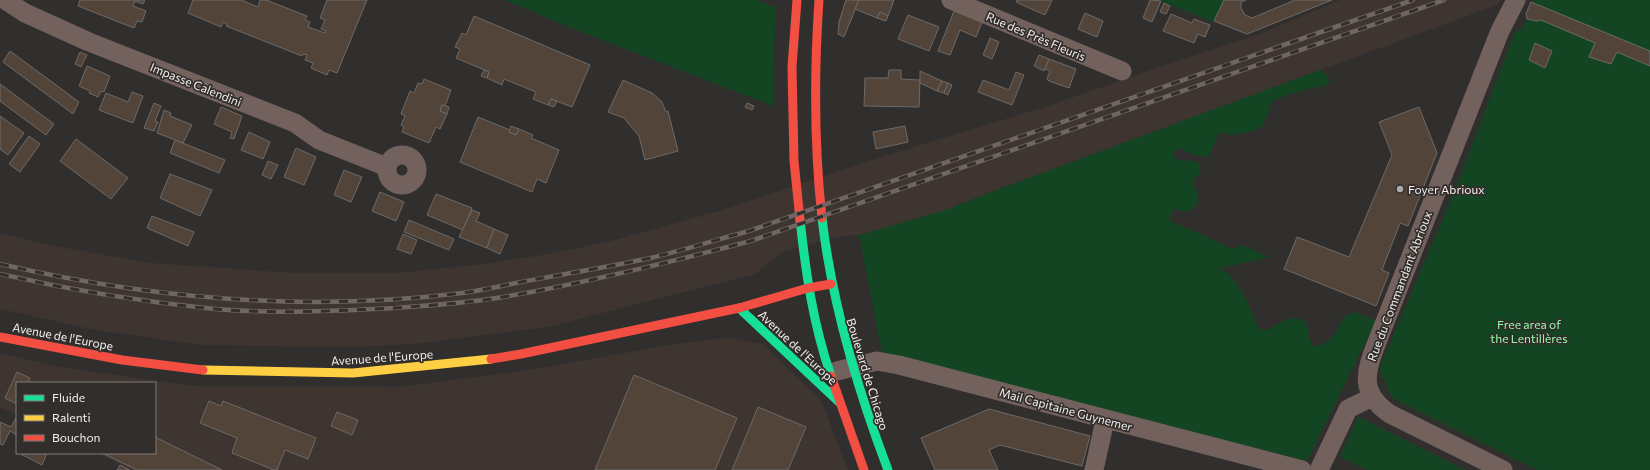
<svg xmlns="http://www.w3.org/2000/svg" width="1650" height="470" viewBox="0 0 1650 470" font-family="Commissioner,sans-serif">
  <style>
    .built { fill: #3e3430 }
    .green { fill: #134523 }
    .building { fill: #53443a; stroke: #6c6a68 }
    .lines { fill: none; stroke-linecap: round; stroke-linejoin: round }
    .street { stroke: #73615e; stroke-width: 19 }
    .fast { stroke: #16e098; stroke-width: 9 }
    .slow { stroke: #ffcf43; stroke-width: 9 }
    .jam { stroke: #f24e42; stroke-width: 9 }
    .rail-casing { stroke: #706563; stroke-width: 4.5 }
    .rail { stroke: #322e2c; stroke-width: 3; stroke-dasharray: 9; stroke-linecap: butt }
    .poi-dot { fill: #aeacaa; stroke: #322e2c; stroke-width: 1.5 }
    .labels { text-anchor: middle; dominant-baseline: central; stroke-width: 3.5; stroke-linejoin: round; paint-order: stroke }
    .street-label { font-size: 12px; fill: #f2efee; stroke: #322e2c }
    .poi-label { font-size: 12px; fill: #f2efee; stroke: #322e2c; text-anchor: start }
    .park-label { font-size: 12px; fill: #8ffda7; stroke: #322e2c }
  </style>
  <rect width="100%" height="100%" fill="#312f2d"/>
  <g class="built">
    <polygon points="1340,0 1501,0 1497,5 988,193 949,209 928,226 859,235 842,236 784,251 755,274 548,327 414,344 353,347 202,345 90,329 0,309 0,233 49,245 151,263 294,273 397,273 483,264 549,254 611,241 719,211 881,157 1045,107 1150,70 1260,34"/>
    <polygon points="726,338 739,339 763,344 821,400 848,470 132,470 96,453 155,453 155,383 17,383 17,415 0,407 0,353 60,367 192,386 400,387 529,370 675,344"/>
  </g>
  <g class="green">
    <polygon points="505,0 757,0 776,8 773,71 773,106 569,27"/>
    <polygon points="1159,0 1224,0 1213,22"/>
    <polygon points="1535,0 1650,0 1650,470 1537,470 1392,398 1379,369 1455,190 1515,32 1522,29 1527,19 1526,14 1531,2"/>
    <path d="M1320,70L1327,75L1330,81L1325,86L1303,90L1276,99L1270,104L1268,115L1261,128C1248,132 1233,138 1219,132L1209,157L1194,155L1179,148L1173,152L1174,157L1179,160L1196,161L1201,167L1199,174L1193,180V186L1198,192V204C1189,212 1185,214 1174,208L1169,220L1233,249L1242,245L1270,257L1217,269C1220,270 1224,271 1226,272C1237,280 1254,312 1257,326L1264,331C1282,325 1285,313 1305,321L1312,346C1329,347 1338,330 1344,317L1354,312L1376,321L1307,461L882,353L859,235L949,209L988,193Z"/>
    <polygon points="1358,417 1465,470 1368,470 1340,457"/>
  </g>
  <g class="building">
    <polygon points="80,0 145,0 143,4 135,1 133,6 146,11 142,22 137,21 134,28 78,6"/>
    <polygon points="193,0 241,0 258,7 260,0 266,0 307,16 305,20 310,22 308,27 325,33 326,31 321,29 325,20 320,18 327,0 367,0 337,73 329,70 327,75 311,68 313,63 305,60 307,55 303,54 302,56 226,26 227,24 223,22 221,27 188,13"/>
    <polygon points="846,0 859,0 844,37 838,34 839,22"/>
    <polygon points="859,0 894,0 888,16 880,12 877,18 855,9"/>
    <polygon points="1017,0 1052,0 1045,15 1016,2"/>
    <polygon points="1150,0 1161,1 1152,22 1143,18"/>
    <polygon points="1224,0 1246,0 1241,2 1241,8 1245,15 1252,18 1295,0 1332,0 1247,34 1214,21"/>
    <polygon points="1531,2 1650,51 1650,66 1617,52 1611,64 1589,57 1595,43 1541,20 1537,21 1527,19 1526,14"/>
    <polygon points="1164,3 1170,6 1166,14 1160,12"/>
    <polygon points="954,11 982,22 976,37 960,30 950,55 938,51"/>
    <polygon points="880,12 888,16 886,21 877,18"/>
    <polygon points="1085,13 1103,21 1097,37 1078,29"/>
    <polygon points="1171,14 1192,23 1194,19 1210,25 1205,37 1198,34 1194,43 1163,31"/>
    <polygon points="908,15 939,27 929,51 898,39"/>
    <polygon points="474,16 590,65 572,107 551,99 548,105 533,99 536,92 504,79 502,85 487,78 489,72 456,58 460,49 455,47 462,33 466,35"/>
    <polygon points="990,38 999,42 992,59 983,55"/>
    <polygon points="1535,43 1552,51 1545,68 1529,60"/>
    <polygon points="10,51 79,102 73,114 3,62"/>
    <polygon points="80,52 87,55 81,67 75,64"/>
    <polygon points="1039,55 1049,59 1044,71 1034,66"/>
    <polygon points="1049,59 1076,69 1069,88 1049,81 1047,79 1050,71 1045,69"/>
    <polygon points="87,66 110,76 104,92 101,91 98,97 89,93 90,91 79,86"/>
    <polygon points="484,70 489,72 487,78 481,76"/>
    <polygon points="889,70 901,70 901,79 920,80 919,107 864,106 865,78 888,78"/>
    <polygon points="920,71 942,81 937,91 920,83"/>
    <polygon points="1016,72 1024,75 1012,105 978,92 983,80 1009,90"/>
    <polygon points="424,79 451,90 445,106 442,105 440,111 447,114 440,129 436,127 429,143 402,132 404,127 401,125 405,116 401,114 410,91 414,93 418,83 422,84"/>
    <polygon points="623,80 652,93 662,102 666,112 668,111 678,151 645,160 639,136 624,118 608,112"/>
    <polygon points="942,81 948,83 944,93 937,91"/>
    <polygon points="948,83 952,85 948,95 944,93"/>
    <polygon points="0,84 54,124 46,135 0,101"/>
    <polygon points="132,92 143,96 133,123 99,110 106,93 128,102"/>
    <polygon points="551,99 557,101 554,107 548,105"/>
    <polygon points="154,103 161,106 155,121 158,122 154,131 144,128"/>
    <polygon points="747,103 754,106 752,110 745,107"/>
    <polygon points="442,105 449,107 447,114 440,111"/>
    <polygon points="221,107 242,116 234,139 230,138 232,132 214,124"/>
    <polygon points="1419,107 1437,153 1408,226 1400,223 1382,270 1389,273 1376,306 1284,269 1297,237 1349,257 1392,155 1379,122"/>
    <polygon points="164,110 171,113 170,116 192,125 183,143 157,133"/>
    <polygon points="0,116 24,133 8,155 0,149"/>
    <polygon points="478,117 510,130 509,132 516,135 519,129 533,135 531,138 559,150 546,183 537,179 532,192 460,162"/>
    <polygon points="511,126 519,129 516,135 509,132"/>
    <polygon points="905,126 908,142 876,149 873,132"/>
    <polygon points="249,132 270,142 263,159 241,150"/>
    <polygon points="29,136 40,144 20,172 9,164"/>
    <polygon points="76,139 128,178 111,199 60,161"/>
    <polygon points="175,140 225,160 219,173 170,153"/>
    <polygon points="296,148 316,157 304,185 284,177"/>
    <polygon points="268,161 278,165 271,179 262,175"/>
    <polygon points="344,170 362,177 351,202 334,195"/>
    <polygon points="170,174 212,190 200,216 160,198"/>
    <polygon points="380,192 404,202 396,221 372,211"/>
    <polygon points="436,194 472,208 463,230 427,215"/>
    <polygon points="472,210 480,213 476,221 494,229 487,248 459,237"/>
    <polygon points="152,216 194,232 188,246 147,228"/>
    <polygon points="409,220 454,239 449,250 404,232"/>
    <polygon points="494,229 508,235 500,254 487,248"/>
    <polygon points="403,234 417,240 411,254 397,249"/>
    <polygon points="17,372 30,378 28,383 17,383 17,404 5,398"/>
    <polygon points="634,375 737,418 715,470 595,470"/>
    <polygon points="209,401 221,406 223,401 316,438 308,459 285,450 277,470 274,470 232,453 237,438 200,423"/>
    <polygon points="758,407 806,427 788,470 732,470"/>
    <polygon points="989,409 1090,436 1082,466 1000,445 989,450 998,470 935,470 921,438"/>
    <polygon points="337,412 358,420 352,435 331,426"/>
    <polygon points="17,416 17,435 10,431 3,445 0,444 0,422 11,427"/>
    <polygon points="155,437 222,470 137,470 102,453 155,453"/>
    <polygon points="19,453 47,453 42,465"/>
    <polygon points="120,465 130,470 117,470"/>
  </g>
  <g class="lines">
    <g class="street">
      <polyline points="5,0 25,13 89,42 295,123 319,140 387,167"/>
      <polyline points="951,0 1122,71"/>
      <circle cx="402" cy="170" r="15"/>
      <polyline points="837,371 877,361 899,365 1302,470"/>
      <polyline points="1094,470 1105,420"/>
      <polyline points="1319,470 1348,409 1372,397"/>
      <path d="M1503,470L1390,414C1359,393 1365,372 1377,342L1500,31L1516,0"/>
    </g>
    <g class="fast">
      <path d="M822,218C832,305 857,388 888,470"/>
      <path d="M800,220C806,274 813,324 831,376"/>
      <polyline points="739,308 840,403"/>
    </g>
    <polyline class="slow" points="203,370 353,373 491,359"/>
    <g class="jam">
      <polyline points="797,0 792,67 794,161 800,220"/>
      <path d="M819,0C814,73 814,145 822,218"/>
      <polyline points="0,337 122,360 203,370"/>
      <polyline points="491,359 521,354 739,308 808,288 831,284"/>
      <polyline points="831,376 864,470"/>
    </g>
    <g class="rail-casing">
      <g id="rail">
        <path d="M0,264C151,299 309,312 462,293C484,290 505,285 526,281C566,274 607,267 646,259C681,251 715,240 749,231L1413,0"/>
        <path d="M0,274C70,290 143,302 215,309C275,314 335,311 395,308C433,305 471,303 509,296C590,282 671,262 751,241L1444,0"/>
      </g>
    </g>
    <use href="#rail" class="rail"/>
  </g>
  <circle class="poi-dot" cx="1400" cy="189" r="4"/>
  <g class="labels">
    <g class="street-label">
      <text transform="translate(1036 36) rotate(23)">Rue des Près Fleuris</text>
      <text transform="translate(196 84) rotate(22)">Impasse Calendini</text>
      <text transform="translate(1399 286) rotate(-69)">Rue du Commandant Abrioux</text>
      <text transform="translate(63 336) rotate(11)">Avenue de l'Europe</text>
      <text transform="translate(798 347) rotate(43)">Avenue de l'Europe</text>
      <text transform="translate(382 357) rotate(-4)">Avenue de l'Europe</text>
      <text transform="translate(868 374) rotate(73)">Boulevard de Chicago</text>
      <text transform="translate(1066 409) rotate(15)">Mail Capitaine Guynemer</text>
    </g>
    <g class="poi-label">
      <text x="1408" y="189">Foyer Abrioux</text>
    </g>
    <g class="park-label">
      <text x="1529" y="324">Free area of<tspan x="1529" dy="14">the Lentillères</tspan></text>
    </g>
  </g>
  <rect x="16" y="382" width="140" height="72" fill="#322e2c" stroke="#7f7b7a"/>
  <rect x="24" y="395" width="20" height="6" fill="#16e098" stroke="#7f7b7a"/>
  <text x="52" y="402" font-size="12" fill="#f2efee">Fluide</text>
  <rect x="24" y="415" width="20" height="6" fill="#ffcf43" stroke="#7f7b7a"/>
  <text x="52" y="422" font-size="12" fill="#f2efee">Ralenti</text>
  <rect x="24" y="435" width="20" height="6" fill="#f24e42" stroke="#7f7b7a"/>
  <text x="52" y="442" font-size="12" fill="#f2efee">Bouchon</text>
</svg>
